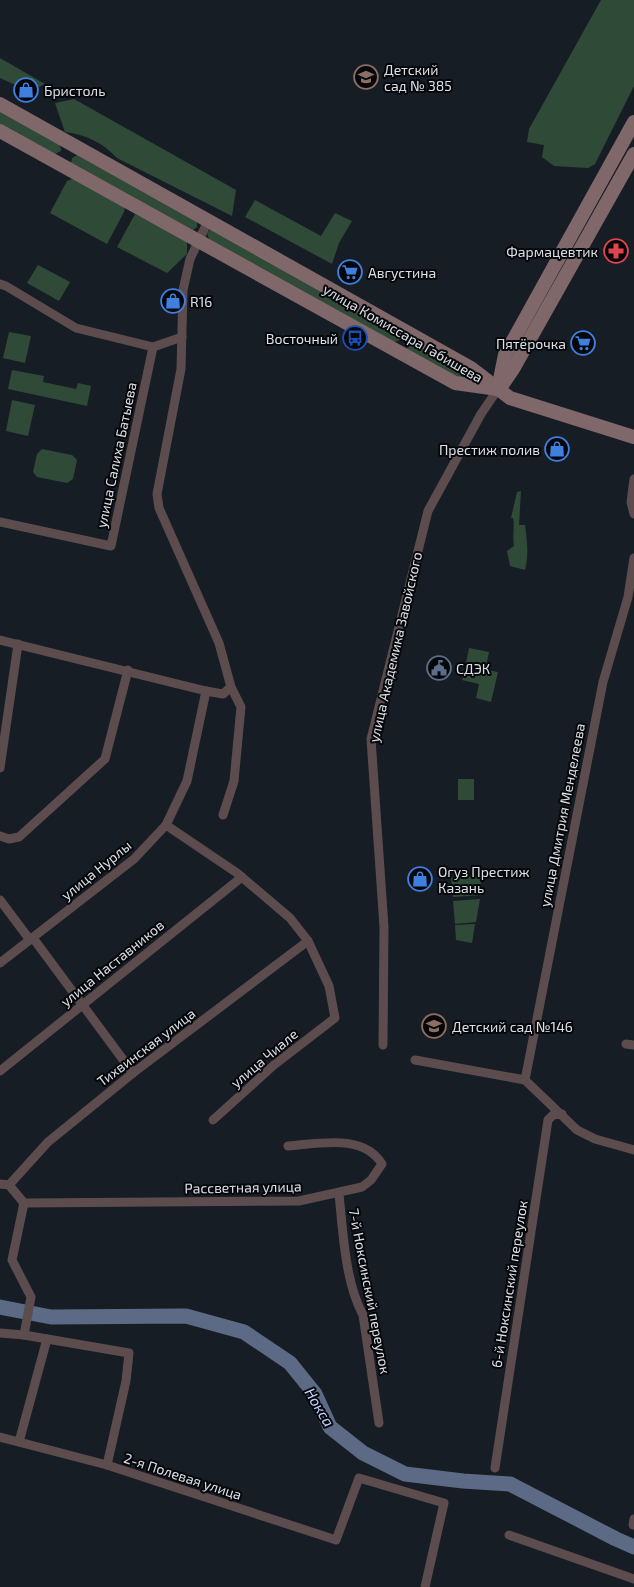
<svg xmlns="http://www.w3.org/2000/svg" width="634" height="1587" viewBox="0 0 634 1587" font-family="'Exo 2',sans-serif">
  <style>
    .green { fill: #304a38 }
    .lines { fill: none; stroke-linecap: round; stroke-linejoin: round }
    .river { stroke: #5d6a86; stroke-width: 15 }
    .street { stroke: #5c4c4d; stroke-width: 9 }
    .secondary { stroke: #806769; stroke-width: 14 }
    .labels { text-anchor: middle; dominant-baseline: central; stroke-width: 4; stroke-linejoin: round; paint-order: stroke }
    .poi-label { font-size: 14px; fill: #dce0e5; stroke: #05070a; text-anchor: start }
    .street-label { font-size: 14px; fill: #dce0e5; stroke: #05070a }
    .water-label { font-size: 15px; font-style: italic; fill: #bed2fc; stroke: #05070a }
  </style>
  <rect width="100%" height="100%" fill="#171d25"/>
  <g class="green">
    <polygon points="601,0 634,0 634,86 595,164 588,168 554,166 542,157 544,145 527,142 529,129"/>
    <polygon points="0,58 45,84 39,87 26,80 20,87 0,78"/>
    <path d="M74,99L236,190L232,216L117,158C102,142 86,135 65,132L55,103Z"/>
    <polygon points="0,110 60,145 61,151 55,154 0,124"/>
    <polygon points="77,155 197,222 197,227 193,230 71,163 72,158"/>
    <polygon points="74,178 125,206 124,212 107,244 50,213 67,181"/>
    <polygon points="255,200 321,236 335,213 352,221 339,243 332,264 245,217"/>
    <polygon points="135,214 187,240 187,254 167,273 117,247"/>
    <polygon points="211,229 401,335 400,340 394,342 209,239 207,233"/>
    <polygon points="38,265 70,282 59,301 27,283"/>
    <polygon points="9,332 31,336 25,363 3,358"/>
    <polygon points="412,341 468,371 462,382 407,350 407,344"/>
    <polygon points="12,370 44,376 43,382 76,389 78,383 91,386 87,406 8,389"/>
    <polygon points="12,400 35,405 28,436 6,431"/>
    <polygon points="42,449 72,455 77,460 73,479 67,483 37,477 33,472 37,454"/>
    <path d="M521,491L519,525H525C527,540 529,555 525,570L510,566L507,551L514,546C512,536 515,528 513,518H511L517,492Z"/>
    <polygon points="469,648 489,652 486,667 466,663"/>
    <polygon points="466,666 498,672 491,702 476,698 479,684 462,680"/>
    <rect x="458" y="779" width="16" height="21"/>
    <polygon points="480,876 482,895 453,897 451,878"/>
    <polygon points="480,899 476,922 455,924 453,901"/>
    <polygon points="475,924 472,943 456,940 455,925"/>
  </g>
  <g class="lines">
    <polyline class="river" points="0,1307 51,1317 186,1316 244,1332 290,1363 315,1394 330,1427 363,1453 405,1474 463,1481 510,1484 616,1539 634,1547"/>
    <g class="street">
      <polyline points="208,221 190,259 183,290 181,369 157,494 159,508 219,643 231,687 241,707 234,781 223,815"/>
      <polyline points="0,284 6,286 76,328 153,347 182,337"/>
      <polyline points="634,479 631,502 634,514"/>
      <polyline points="0,522 111,546 153,347"/>
      <polyline points="0,640 206,691 223,694 231,687"/>
      <polyline points="0,768 18,644"/>
      <polyline points="166,825 237,873 290,918 308,941 329,986 335,1018 274,1065 213,1120"/>
      <polyline points="0,836 9,839 19,837 105,759 128,670"/>
      <polyline points="0,900 30,940"/>
      <polyline points="33,938 133,1073"/>
      <polyline points="0,963 134,859 166,825 187,781 206,691"/>
      <polyline points="626,1044 634,1045"/>
      <polyline points="383,1045 384,927 371,739 428,511 481,414 498,389"/>
      <polyline points="415,1060 525,1080 577,1130 595,1139 634,1150"/>
      <polyline points="0,1071 242,877"/>
      <polyline points="525,1080 603,682 628,597 634,558"/>
      <path d="M0,1184L9,1185L24,1203L299,1201L362,1187L371,1180L382,1164C363,1133 318,1144 288,1146"/>
      <polyline points="9,1185 48,1142 133,1073 308,941"/>
      <path d="M339,1194C343,1232 345,1282 363,1315L379,1423"/>
      <polyline points="24,1203 12,1260 31,1297 24,1335"/>
      <polyline points="0,1333 24,1335 129,1353 126,1381 107,1465"/>
      <polyline points="0,1437 107,1465 336,1540 359,1478 444,1503 425,1587"/>
      <polyline points="19,1442 47,1339"/>
      <polyline points="495,1468 548,1120 553,1115 562,1114"/>
      <polyline points="633,1525 634,1519"/>
      <polyline points="509,1535 634,1579"/>
    </g>
    <g class="secondary">
      <polyline points="0,104 471,368 510,398 634,437"/>
      <polyline points="0,131 455,383 498,389"/>
      <polyline points="502,385 513,369 634,154"/>
      <polyline points="498,389 505,355 634,122"/>
    </g>
  </g>
  <defs>
    <g id="school-ring" transform="scale(1.25)"><circle r="9.5" fill="#05070a" stroke="#8d6e63" stroke-width="1.5"/><path d="M0-5L7-2L0 1L-7-2ZM-4 1L0 2.5L4 1V4Q0 6-4 4Z" fill="#8d6e63"/></g>
    <g id="shop-ring" transform="scale(1.25)"><circle r="9.5" fill="#05070a" stroke="#3f7fe0" stroke-width="1.5"/><path d="M-5-2.5h2.3a2.7 3.5 0 0 1 5.4 0H5L5.5 6h-11ZM-1.5-2.5h3a1.5 2.3 0 0 0-3 0Z" fill="#3f7fe0"/></g>
    <g id="pharmacy-ring" transform="scale(1.25)"><circle r="9.5" fill="#05070a" stroke="#e0444e" stroke-width="1.5"/><path d="M-2-6h4v4h4v4h-4v4h-4v-4h-4v-4h4Z" fill="#e0444e"/></g>
    <g id="supermarket-ring" transform="scale(1.25)"><circle r="9.5" fill="#05070a" stroke="#3f7fe0" stroke-width="1.5"/><path d="M-6-5.5h2.5l.6 2H6L4.5 2H-2.5L-4.4-4H-6ZM-1.5 3.2a1.3 1.3 0 1 0 .1 0ZM3 3.2a1.3 1.3 0 1 0 .1 0Z" fill="#3f7fe0"/></g>
    <g id="bus-ring" transform="scale(1.25)"><circle r="9.5" fill="#05070a" stroke="#1a4fb4" stroke-width="1.5"/><path d="M-5-6H5V4H4V6H2V4H-2V6H-4V4H-5ZM-3.5-4V0h7V-4ZM-3.5 1.2v1.5H-2V1.2ZM2 1.2v1.5H3.5V1.2Z" fill="#1a4fb4"/></g>
    <g id="civic-ring" transform="scale(1.25)"><circle r="9.5" fill="#05070a" stroke="#5c6f8a" stroke-width="1.5"/><path d="M-.6-6.5H3V-4.5H.6V-3L4-1V1h2V6H-6V1h2V-1L-.6-3ZM-1.2 2.5V6h2.4V2.5Z" fill="#5c6f8a"/></g>
  </defs>
  <g fill-rule="evenodd">
    <use href="#school-ring" x="366" y="77"/>
    <use href="#shop-ring" x="26" y="90"/>
    <use href="#pharmacy-ring" x="616" y="251"/>
    <use href="#supermarket-ring" x="350" y="272"/>
    <use href="#shop-ring" x="173" y="301"/>
    <use href="#bus-ring" x="355" y="338"/>
    <use href="#supermarket-ring" x="583" y="343"/>
    <use href="#shop-ring" x="557" y="449"/>
    <use href="#civic-ring" x="439" y="668"/>
    <use href="#shop-ring" x="420" y="879"/>
    <use href="#school-ring" x="434" y="1026"/>
  </g>
  <g class="labels">
    <g class="poi-label">
      <text x="384" y="69">Детский<tspan x="384" dy="16">сад № 385</tspan></text>
      <text x="44" y="90">Бристоль</text>
      <text x="598" y="251" text-anchor="end">Фармацевтик</text>
      <text x="368" y="272">Августина</text>
      <text x="190" y="301">R16</text>
      <text x="338" y="338" text-anchor="end">Восточный</text>
      <text x="566" y="343" text-anchor="end">Пятёрочка</text>
      <text x="540" y="449" text-anchor="end">Престиж полив</text>
      <text x="456" y="668">СДЭК</text>
      <text x="438" y="871">Огуз Престиж<tspan x="438" dy="16">Казань</tspan></text>
      <text x="452" y="1026">Детский сад №146</text>
    </g>
    <g class="street-label">
      <text transform="translate(403 333) rotate(30)">улица Комиссара Габишева</text>
      <text transform="translate(116 455) rotate(-78)">улица Салиха Батыева</text>
      <text transform="translate(395 647) rotate(-77)">улица Академика Завойского</text>
      <text transform="translate(562 815) rotate(-79)">улица Дмитрия Менделеева</text>
      <text transform="translate(96 870) rotate(-39)">улица Нурлы</text>
      <text transform="translate(112 963) rotate(-39)">улица Наставников</text>
      <text transform="translate(146 1047) rotate(-37)">Тихвинская улица</text>
      <text transform="translate(264 1058) rotate(-40)">улица Чиале</text>
      <text transform="translate(243 1187) rotate(-1)">Рассветная улица</text>
      <text transform="translate(509 1284) rotate(-81)">6-й Ноксинский переулок</text>
      <text transform="translate(370 1291) rotate(79)">7-й Ноксинский переулок</text>
      <text transform="translate(183 1476) rotate(18)">2-я Полевая улица</text>
    </g>
    <g class="water-label">
      <text transform="translate(320 1407) rotate(59)">Нокса</text>
    </g>
  </g>
</svg>
